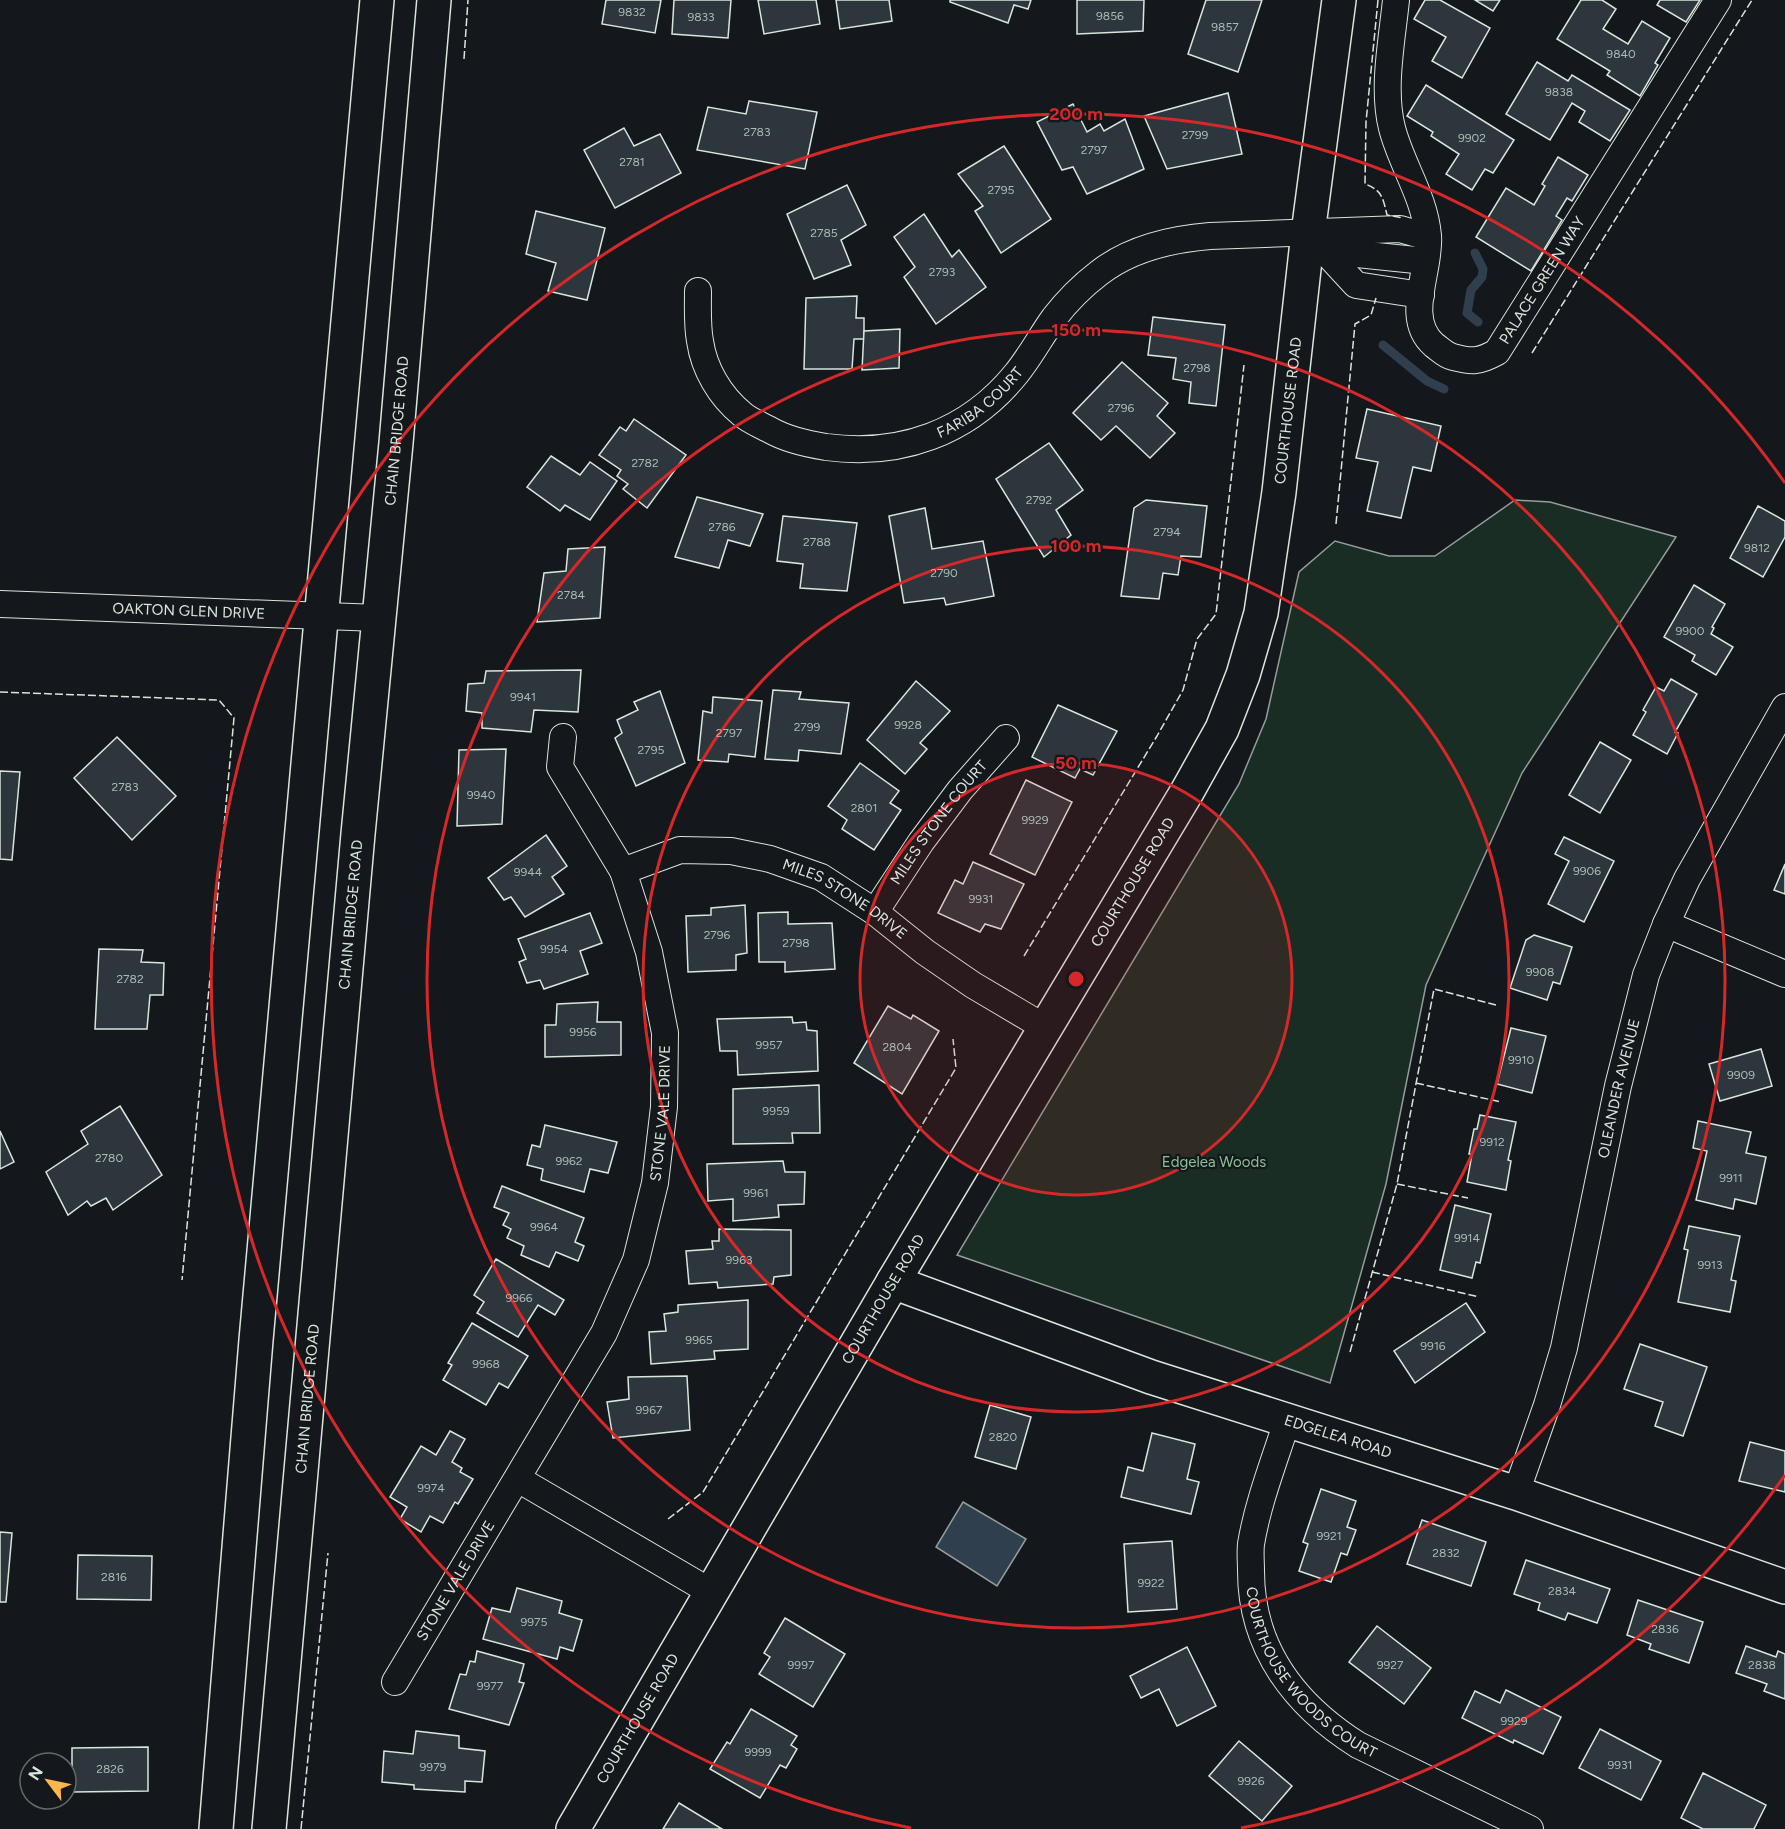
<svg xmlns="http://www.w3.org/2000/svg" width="1785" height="1829" viewBox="0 0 1785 1829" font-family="Figtree,sans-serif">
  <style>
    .green { fill: #1a2d24; stroke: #939e99; stroke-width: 1.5 }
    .water { fill: #2f3f4d; stroke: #939e99; stroke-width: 1.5 }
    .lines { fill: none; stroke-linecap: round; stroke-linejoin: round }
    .stream { stroke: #2f3f4d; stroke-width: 9 }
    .building { fill: #2c363c; stroke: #d8e6dc; stroke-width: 1.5 }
    .minor-casing { stroke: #d8e6dc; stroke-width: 28 }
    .tertiary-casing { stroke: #d8e6dc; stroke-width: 36 }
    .primary-casing { stroke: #d8e6dc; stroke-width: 36 }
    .minor { stroke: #14181c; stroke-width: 26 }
    .tertiary { stroke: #14181c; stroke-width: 33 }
    .primary { stroke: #14181c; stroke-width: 33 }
    .fence { stroke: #d8e6dc; stroke-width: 1.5; stroke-dasharray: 8 3; stroke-linecap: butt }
    .ring { fill: none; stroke: #d62828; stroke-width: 3 }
    .labels { text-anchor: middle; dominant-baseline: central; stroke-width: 4.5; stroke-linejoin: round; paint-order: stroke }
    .number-label { font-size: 12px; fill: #adbab4 }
    .street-label { font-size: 15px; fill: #d8e6dc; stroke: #14181c }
    .park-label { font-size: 15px; fill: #8ac095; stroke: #14181c }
    .centre { fill: #d62828; stroke: #14181c; stroke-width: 3 }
    .ring-label { font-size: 18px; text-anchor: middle; font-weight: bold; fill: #d62828; stroke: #14181c; stroke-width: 4.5; stroke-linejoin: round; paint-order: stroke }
  </style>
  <rect width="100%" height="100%" fill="#14181c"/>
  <polygon class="green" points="1515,500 1550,502 1676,537 1522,773 1426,985 1386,1184 1330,1383 957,1255 1239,784 1266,719 1299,572 1335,541 1389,556 1435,556"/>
  <polygon class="water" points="963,1502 1026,1539 997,1586 936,1547"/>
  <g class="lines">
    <g class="stream">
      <polyline points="1475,253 1483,269 1482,277 1471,290 1467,313 1478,322"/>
      <polyline points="1383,345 1427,381 1444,389"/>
    </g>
  </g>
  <g class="building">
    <polygon points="606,0 661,0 655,33 602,24"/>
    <polygon points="674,0 731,0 728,38 672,34"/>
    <polygon points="758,0 816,0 820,24 764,34"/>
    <polygon points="836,0 889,0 892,21 840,29"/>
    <polygon points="950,0 1031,0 1028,9 1014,5 1008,23 950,2"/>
    <polygon points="1077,0 1144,0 1143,31 1077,34"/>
    <polygon points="1206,0 1262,0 1238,72 1188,54"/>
    <polygon points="1425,0 1440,0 1490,28 1462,78 1432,61 1446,37 1414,19"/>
    <polygon points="1475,0 1500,0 1493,11"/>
    <polygon points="1581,0 1602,0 1616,9 1603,29 1628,44 1642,21 1670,38 1655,63 1658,65 1640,96 1607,75 1610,71 1557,39"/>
    <polygon points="1660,0 1700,0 1686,22 1657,5"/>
    <polygon points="1537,62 1568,81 1572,75 1630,110 1610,141 1579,122 1585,111 1572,103 1550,140 1506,114"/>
    <polygon points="1426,85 1514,140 1493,173 1485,169 1472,190 1446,174 1459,154 1431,136 1433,132 1407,116"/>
    <polygon points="1228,93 1242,154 1167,169 1144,116"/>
    <polygon points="749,101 817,112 805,169 697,150 708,107 746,114"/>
    <polygon points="1073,104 1087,132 1100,124 1104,131 1125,119 1144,169 1087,194 1073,167 1062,170 1037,122"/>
    <polygon points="624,128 634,146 660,134 681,173 615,208 584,150"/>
    <polygon points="1004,146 1051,219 1001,253 975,211 983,206 958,174"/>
    <polygon points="1558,157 1588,175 1572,201 1567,198 1556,216 1562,220 1531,271 1476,237 1506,188 1534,205 1545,186 1542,184"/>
    <polygon points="847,185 866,225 841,240 851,265 814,279 787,214"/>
    <polygon points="536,211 605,228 587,300 548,291 556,263 526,254"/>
    <polygon points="924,214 952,257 959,250 986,287 936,324 904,277 915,267 894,237"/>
    <polygon points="857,296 856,318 864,318 864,339 854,339 852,369 804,369 806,298"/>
    <polygon points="1153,317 1225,325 1216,406 1189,403 1191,382 1173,379 1176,358 1148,355"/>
    <polygon points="900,329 899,368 862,370 864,331"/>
    <polygon points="1122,362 1168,403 1157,416 1175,433 1150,458 1116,426 1101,440 1073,413"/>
    <polygon points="1367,409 1441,426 1431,471 1413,467 1401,518 1367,511 1378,462 1356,458"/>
    <polygon points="634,419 686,455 647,508 623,489 628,484 617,476 621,470 599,455 620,427 626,431"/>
    <polygon points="1049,443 1083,490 1056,510 1071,535 1044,557 996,479"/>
    <polygon points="551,456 580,475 590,462 617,481 590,520 565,505 560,511 527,487"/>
    <polygon points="697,497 763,514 750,546 728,540 719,568 675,557"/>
    <polygon points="1146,500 1207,506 1201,557 1181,556 1178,575 1163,573 1159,599 1121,596 1134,508"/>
    <polygon points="1758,506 1785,521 1785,537 1763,577 1730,558"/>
    <polygon points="925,508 932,549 983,541 994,596 946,605 944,598 904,603 889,516"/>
    <polygon points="783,516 857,523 847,591 800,588 803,564 777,561"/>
    <polygon points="605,547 600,618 537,622 544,573 566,571 568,549"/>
    <polygon points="1694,585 1725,604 1712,627 1714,628 1711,634 1733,647 1716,675 1692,661 1695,655 1664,637"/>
    <polygon points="581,670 578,712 534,710 531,732 482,728 482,713 466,711 468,684 484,683 486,671"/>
    <polygon points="1671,679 1697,694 1675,732 1678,733 1667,754 1633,735 1646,712 1643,710 1656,687 1664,691"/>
    <polygon points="916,681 950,711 920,743 927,749 905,774 867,740"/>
    <polygon points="773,690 801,692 799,699 849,703 841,754 799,750 798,761 765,759"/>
    <polygon points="660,691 685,763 636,786 615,738 622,733 617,720 638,710 634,702"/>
    <polygon points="713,697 762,701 755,757 729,754 728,762 698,760 703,711 712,713"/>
    <polygon points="1058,705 1117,731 1093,775 1080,769 1075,778 1032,757"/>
    <polygon points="117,737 176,796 132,840 74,778"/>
    <polygon points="1600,742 1631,760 1600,813 1569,795"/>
    <polygon points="506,749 502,824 457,826 459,750"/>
    <polygon points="860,763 899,791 890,803 901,810 874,850 842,829 847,820 828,806"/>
    <polygon points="0,771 20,772 12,860 0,859"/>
    <polygon points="1026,780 1072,802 1035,875 990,854"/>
    <polygon points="546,835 567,866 552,877 564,894 525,917 511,897 504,900 488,878"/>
    <polygon points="1564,837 1614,861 1584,922 1548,904 1569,861 1555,854"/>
    <polygon points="973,862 1024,884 1001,929 985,924 980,932 938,913 955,880 963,884"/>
    <polygon points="1785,864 1785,894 1774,890"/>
    <polygon points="745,905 747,953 736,955 736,970 688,972 686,916 711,915 711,908"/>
    <polygon points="788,912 788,924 832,923 835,969 785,972 785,962 759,962 758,913"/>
    <polygon points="590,913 602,943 580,951 588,974 544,989 540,980 527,983 519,962 526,959 518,939"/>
    <polygon points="1534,935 1572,947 1560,984 1553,982 1547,1000 1510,988 1526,940"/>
    <polygon points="99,949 143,950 141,962 164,963 163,995 150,995 147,1029 95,1029"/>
    <polygon points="598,1002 597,1022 621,1022 621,1055 545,1057 545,1025 556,1025 557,1004"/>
    <polygon points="888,1006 911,1019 913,1015 939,1031 902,1094 854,1063"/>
    <polygon points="792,1017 793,1023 806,1022 807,1030 817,1031 818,1071 738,1075 737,1051 720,1051 717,1019"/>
    <polygon points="1511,1028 1546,1036 1532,1093 1497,1084"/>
    <polygon points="1761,1049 1772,1086 1720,1101 1709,1064"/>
    <polygon points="819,1085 820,1133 792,1133 793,1143 733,1144 733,1089"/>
    <polygon points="120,1106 162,1175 113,1210 106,1198 91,1206 87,1201 68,1215 46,1172 88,1144 81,1131"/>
    <polygon points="1480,1115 1516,1122 1508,1160 1511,1161 1506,1190 1467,1182 1472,1154 1469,1154 1474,1129 1477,1129"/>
    <polygon points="1698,1121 1751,1132 1746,1153 1766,1157 1756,1204 1735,1199 1733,1209 1696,1200 1707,1151 1693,1148"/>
    <polygon points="545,1125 617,1142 608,1173 590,1169 584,1192 541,1180 543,1169 527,1165 532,1145 540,1147"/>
    <polygon points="0,1131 14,1162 0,1169"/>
    <polygon points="783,1161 785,1172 805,1172 804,1204 778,1205 779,1217 733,1221 733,1199 708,1201 707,1164"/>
    <polygon points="502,1186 584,1218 575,1242 584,1246 578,1261 556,1252 549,1267 521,1255 524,1246 507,1238 511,1229 503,1225 509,1213 494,1207"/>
    <polygon points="1455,1205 1491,1214 1480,1263 1476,1262 1472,1278 1440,1270"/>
    <polygon points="1689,1226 1740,1236 1731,1280 1736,1281 1730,1312 1678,1302 1688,1250 1684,1249"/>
    <polygon points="719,1229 791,1230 791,1275 774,1277 773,1284 718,1288 717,1282 689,1284 686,1251 713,1249 712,1241 719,1241"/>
    <polygon points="496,1259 564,1300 555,1315 538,1305 518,1337 477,1313 484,1302 474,1295"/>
    <polygon points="748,1300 748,1349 714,1351 715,1359 651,1364 649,1332 666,1331 664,1314 678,1312 678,1305"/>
    <polygon points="1466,1303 1485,1332 1415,1383 1394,1351"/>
    <polygon points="472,1323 528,1356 508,1388 499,1383 486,1405 443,1380 452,1365 448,1363"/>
    <polygon points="1640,1344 1707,1367 1683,1436 1655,1426 1663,1402 1624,1389"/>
    <polygon points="687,1376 690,1430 613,1438 607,1402 629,1399 628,1377"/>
    <polygon points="990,1405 1031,1417 1016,1469 975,1457"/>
    <polygon points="450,1431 465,1439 452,1462 462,1468 460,1472 473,1479 458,1504 455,1502 443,1523 430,1516 421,1532 400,1519 407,1507 390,1497 421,1446 436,1455"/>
    <polygon points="1152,1433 1195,1444 1187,1479 1199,1482 1191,1514 1121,1497 1128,1467 1143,1471"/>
    <polygon points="1750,1442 1785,1451 1785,1492 1739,1481"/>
    <polygon points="1321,1489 1356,1501 1347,1527 1356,1530 1347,1555 1341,1553 1331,1582 1299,1571 1308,1544 1303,1542"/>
    <polygon points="1422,1520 1486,1542 1471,1586 1407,1564"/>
    <polygon points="0,1532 12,1533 6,1602 0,1602"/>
    <polygon points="1172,1541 1177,1609 1128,1612 1124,1544"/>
    <polygon points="78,1555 152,1556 151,1600 77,1599"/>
    <polygon points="1526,1560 1610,1589 1597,1623 1568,1613 1565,1620 1538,1610 1540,1603 1514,1594"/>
    <polygon points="517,1588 562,1601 559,1613 582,1620 573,1651 560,1647 557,1659 483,1639 492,1608 510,1612"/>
    <polygon points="1638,1600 1703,1622 1689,1663 1649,1649 1651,1644 1627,1635"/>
    <polygon points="785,1618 845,1654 813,1707 759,1674 770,1657 764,1653"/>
    <polygon points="1377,1626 1431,1668 1404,1704 1349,1662"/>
    <polygon points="1746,1646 1776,1657 1778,1651 1785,1654 1785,1699 1764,1691 1767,1684 1736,1673"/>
    <polygon points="1187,1647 1216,1706 1177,1726 1159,1689 1141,1698 1130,1676"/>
    <polygon points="477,1651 524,1664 519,1682 524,1683 509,1725 449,1709 460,1674 466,1675 470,1661 475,1662"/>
    <polygon points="1506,1690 1561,1717 1543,1754 1514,1740 1513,1743 1462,1718 1475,1691 1500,1703"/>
    <polygon points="751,1709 797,1736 791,1745 797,1749 786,1768 780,1765 760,1798 710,1769 727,1742 730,1744"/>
    <polygon points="1600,1729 1661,1761 1641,1800 1579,1768"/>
    <polygon points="416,1731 459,1736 459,1748 485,1751 482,1782 465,1781 465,1792 414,1789 414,1785 382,1782 384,1751 413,1754"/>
    <polygon points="1239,1741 1292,1786 1262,1821 1209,1776"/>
    <polygon points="148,1747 148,1791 72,1792 72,1748"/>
    <polygon points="1703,1773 1766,1805 1754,1829 1703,1829 1681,1818"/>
    <polygon points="679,1803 722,1829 663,1829"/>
  </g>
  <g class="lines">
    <g class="minor-casing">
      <g id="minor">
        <path id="s1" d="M1396,0C1392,40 1382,89 1392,128C1401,164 1425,197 1428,236C1431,270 1403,318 1434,345C1441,350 1445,355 1453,357C1472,362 1479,362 1497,352L1718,0"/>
        <polyline points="1308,233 1356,285 1421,295"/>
        <polyline points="1318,237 1357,254 1425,261"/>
        <path id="s2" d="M698,291C698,307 697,325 700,341C704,369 720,396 742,414C750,421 761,425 770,430C786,439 807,444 826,447C900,457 968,433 1016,374C1030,357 1041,336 1054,318C1067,301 1082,286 1099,273C1130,249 1172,239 1210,236L1400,229L1428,237"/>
        <path id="s3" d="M0,604L379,618"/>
        <path id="s4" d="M623,871L680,850L731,851L770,859L821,877L875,912L925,952L973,985L1044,1027"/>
        <path id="s5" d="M875,912L921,842L960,790L1006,738"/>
        <polyline points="1666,924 1785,974"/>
        <path id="s6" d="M1287,1421C1274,1462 1258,1502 1251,1544C1250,1553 1251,1562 1251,1571C1251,1648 1295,1705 1358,1745L1530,1829"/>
        <polyline points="518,1479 711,1592"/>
        <path id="s7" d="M1516,1493L1547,1405L1564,1348L1618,1086L1646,975L1666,924L1687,879L1785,707"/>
        <path id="s8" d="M395,1682L604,1333L636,1260L655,1183L664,1107L665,1033L649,952L623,871L560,767L563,737"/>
      </g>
    </g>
    <g class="tertiary-casing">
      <g id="tertiary">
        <path id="s9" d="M893,1282L1151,1377L1516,1493L1785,1587"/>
        <path id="s10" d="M573,1829L893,1282L1188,790L1222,729L1243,675L1261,613L1279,492L1308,233L1339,0"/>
      </g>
    </g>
    <g class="primary-casing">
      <g id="primary">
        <polyline points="216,1829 256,1340 377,0"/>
        <path id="s11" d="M269,1829L358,834L396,443L434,0"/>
      </g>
    </g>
    <use href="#minor" class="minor"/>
    <use href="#tertiary" class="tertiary"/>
    <use href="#primary" class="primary"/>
    <g class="fence">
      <path d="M1378,0L1366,122L1365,184C1382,190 1383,198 1387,215L1403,218"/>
      <polyline points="464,59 468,0"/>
      <polyline points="1532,353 1752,0"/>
      <polyline points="1336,524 1355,324 1371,315 1376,298"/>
      <polyline points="0,692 219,700 234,718 182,1280"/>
      <polyline points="1024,956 1157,736 1183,690 1197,639 1216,614 1244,365"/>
      <polyline points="1416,1083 1501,1102"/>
      <polyline points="1397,1184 1468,1198"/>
      <polyline points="1372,1272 1479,1297"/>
      <polyline points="1350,1352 1397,1184 1434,989 1496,1005"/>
      <polyline points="668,1519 703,1492 956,1068 953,1039"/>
      <polyline points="301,1829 328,1553"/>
    </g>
  </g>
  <circle cx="1076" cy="979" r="216" fill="#d62828" fill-opacity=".12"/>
  <g class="ring">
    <circle cx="1076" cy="979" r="216"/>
    <circle cx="1076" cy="979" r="433"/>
    <circle cx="1076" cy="979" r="649"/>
    <path d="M1785 1475A865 865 0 0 1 1241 1828M911 1828A865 865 0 1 1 1785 483"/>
  </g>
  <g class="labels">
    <g class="number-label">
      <text x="632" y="12">9832</text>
      <text x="1110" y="16">9856</text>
      <text x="701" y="17">9833</text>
      <text x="1225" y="27">9857</text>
      <text x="1621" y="54">9840</text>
      <text x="1559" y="92">9838</text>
      <text x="757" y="132">2783</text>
      <text x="1195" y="135">2799</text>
      <text x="1472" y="138">9902</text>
      <text x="1094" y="150">2797</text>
      <text x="632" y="162">2781</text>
      <text x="1001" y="190">2795</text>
      <text x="824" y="233">2785</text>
      <text x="942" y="272">2793</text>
      <text x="1197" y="368">2798</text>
      <text x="1121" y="408">2796</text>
      <text x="645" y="463">2782</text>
      <text x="1039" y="500">2792</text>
      <text x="722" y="527">2786</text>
      <text x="1167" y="532">2794</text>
      <text x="817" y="542">2788</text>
      <text x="1757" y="548">9812</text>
      <text x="944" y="573">2790</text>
      <text x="571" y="595">2784</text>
      <text x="1690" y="631">9900</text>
      <text x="523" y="697">9941</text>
      <text x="908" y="725">9928</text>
      <text x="807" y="727">2799</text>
      <text x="729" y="733">2797</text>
      <text x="651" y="750">2795</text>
      <text x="125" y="787">2783</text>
      <text x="481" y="795">9940</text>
      <text x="864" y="808">2801</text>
      <text x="1035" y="820">9929</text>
      <text x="1587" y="871">9906</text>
      <text x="528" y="872">9944</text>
      <text x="981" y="899">9931</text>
      <text x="717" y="935">2796</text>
      <text x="796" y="943">2798</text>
      <text x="554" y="949">9954</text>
      <text x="1540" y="972">9908</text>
      <text x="130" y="979">2782</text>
      <text x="583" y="1032">9956</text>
      <text x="769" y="1045">9957</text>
      <text x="897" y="1047">2804</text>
      <text x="1521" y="1060">9910</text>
      <text x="1741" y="1075">9909</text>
      <text x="776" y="1111">9959</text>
      <text x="1492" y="1142">9912</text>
      <text x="109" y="1158">2780</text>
      <text x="569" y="1161">9962</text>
      <text x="1731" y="1178">9911</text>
      <text x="756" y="1193">9961</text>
      <text x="544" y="1227">9964</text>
      <text x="1467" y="1238">9914</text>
      <text x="739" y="1260">9963</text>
      <text x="1710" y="1265">9913</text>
      <text x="519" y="1298">9966</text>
      <text x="699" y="1340">9965</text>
      <text x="1433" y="1346">9916</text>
      <text x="486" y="1364">9968</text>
      <text x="649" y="1410">9967</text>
      <text x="1003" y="1437">2820</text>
      <text x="431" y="1488">9974</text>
      <text x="1329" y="1536">9921</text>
      <text x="1446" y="1553">2832</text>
      <text x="114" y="1577">2816</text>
      <text x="1151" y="1583">9922</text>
      <text x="1562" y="1591">2834</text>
      <text x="534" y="1622">9975</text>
      <text x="1665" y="1629">2836</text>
      <text x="801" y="1665">9997</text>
      <text x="1390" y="1665">9927</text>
      <text x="1762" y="1665">2838</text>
      <text x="490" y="1686">9977</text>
      <text x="1514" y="1721">9929</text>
      <text x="758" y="1752">9999</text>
      <text x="1620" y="1765">9931</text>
      <text x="433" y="1767">9979</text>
      <text x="110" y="1769">2826</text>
      <text x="1251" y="1781">9926</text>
    </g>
    <g class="street-label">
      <text stroke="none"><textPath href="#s1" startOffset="510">PALACE GREEN WAY</textPath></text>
      <text stroke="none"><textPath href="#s2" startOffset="394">FARIBA COURT</textPath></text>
      <text stroke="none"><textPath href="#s10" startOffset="1604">COURTHOUSE ROAD</textPath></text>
      <text stroke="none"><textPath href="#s11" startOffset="1404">CHAIN BRIDGE ROAD</textPath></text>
      <text stroke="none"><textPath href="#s3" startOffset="189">OAKTON GLEN DRIVE</textPath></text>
      <text stroke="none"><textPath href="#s5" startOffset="110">MILES STONE COURT</textPath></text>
      <text stroke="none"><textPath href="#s10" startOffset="1100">COURTHOUSE ROAD</textPath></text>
      <text stroke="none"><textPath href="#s4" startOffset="237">MILES STONE DRIVE</textPath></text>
      <text stroke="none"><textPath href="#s11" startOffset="918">CHAIN BRIDGE ROAD</textPath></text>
      <text stroke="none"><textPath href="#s7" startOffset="418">OLEANDER AVENUE</textPath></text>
      <text stroke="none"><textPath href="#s8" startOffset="636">STONE VALE DRIVE</textPath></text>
      <text stroke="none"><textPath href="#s10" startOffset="614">COURTHOUSE ROAD</textPath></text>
      <text stroke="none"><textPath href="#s11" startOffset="432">CHAIN BRIDGE ROAD</textPath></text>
      <text stroke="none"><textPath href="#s9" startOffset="471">EDGELEA ROAD</textPath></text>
      <text stroke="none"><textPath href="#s8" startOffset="118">STONE VALE DRIVE</textPath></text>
      <text stroke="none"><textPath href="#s6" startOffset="280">COURTHOUSE WOODS COURT</textPath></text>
      <text stroke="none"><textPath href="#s10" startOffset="128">COURTHOUSE ROAD</textPath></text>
    </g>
    <g class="park-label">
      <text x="1214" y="1162">Edgelea Woods</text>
    </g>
  </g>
  <circle cx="1076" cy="979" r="9" class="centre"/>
  <g class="ring-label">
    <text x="1076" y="120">200 m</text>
    <text x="1076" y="336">150 m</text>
    <text x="1076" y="552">100 m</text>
    <text x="1076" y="769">50 m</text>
  </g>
  <g transform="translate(48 1781) rotate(302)"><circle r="28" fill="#14181c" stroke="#626a69" stroke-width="1.5"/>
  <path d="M0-4.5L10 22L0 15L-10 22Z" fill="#ffb74d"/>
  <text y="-9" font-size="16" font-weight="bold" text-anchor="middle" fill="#d8e6dc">N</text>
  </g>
</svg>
